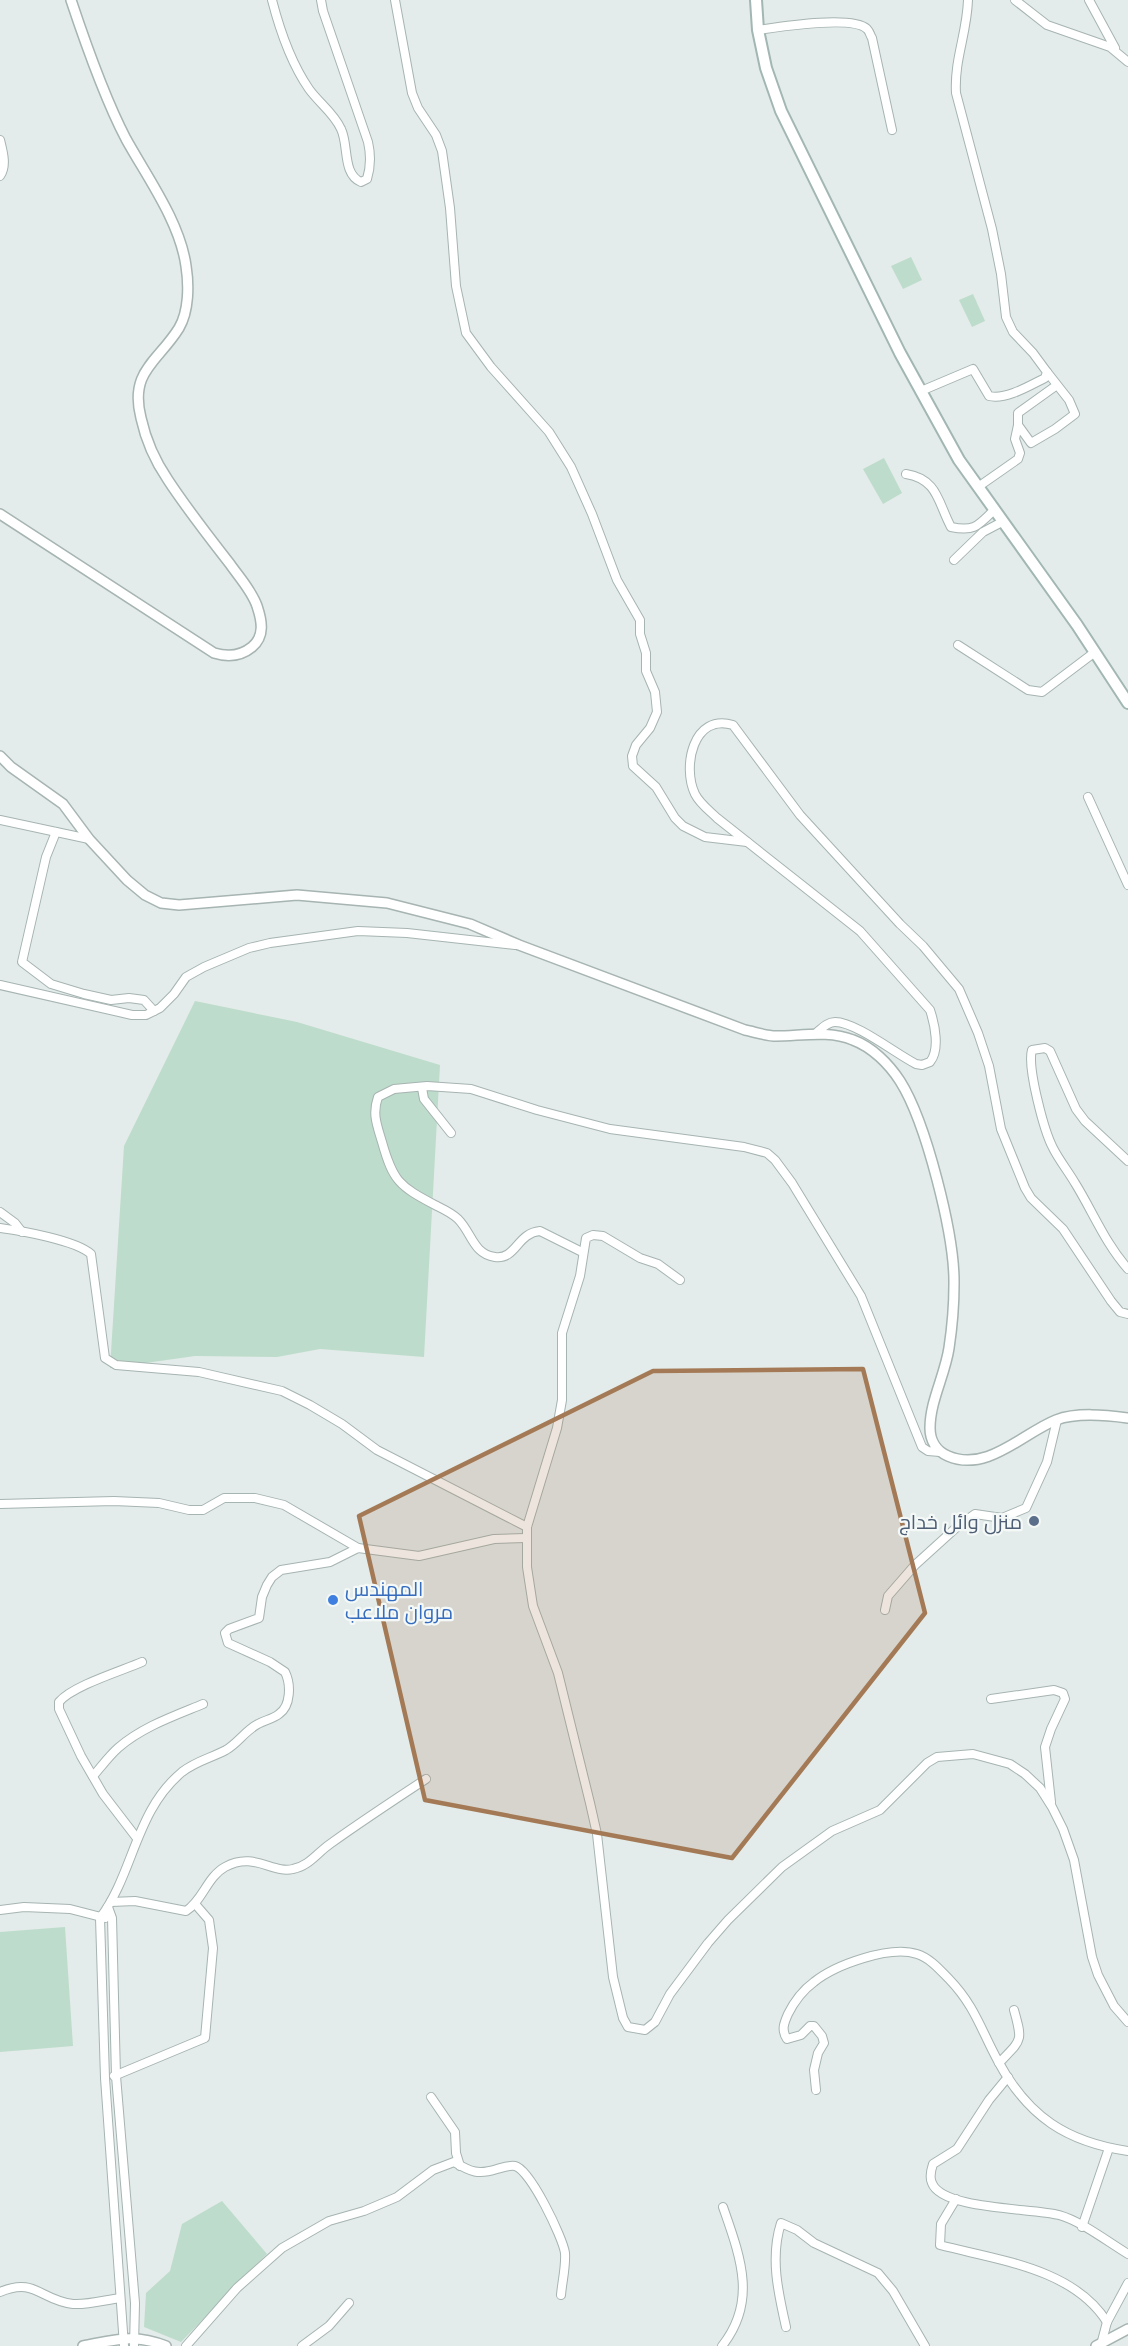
<svg xmlns="http://www.w3.org/2000/svg" width="1128" height="2346" viewBox="0 0 1128 2346" font-family="'Open Sans',Cairo,sans-serif">
  <style>
    .green { fill: #bedccb }
    .lines { fill: none; stroke-linecap: round; stroke-linejoin: round }
    .minor-casing { stroke: #a6b4b2; stroke-width: 10 }
    .tertiary-casing { stroke: #a6b4b2; stroke-width: 12 }
    .secondary-casing { stroke: #a2b7b3; stroke-width: 14 }
    .minor { stroke: #fff; stroke-width: 8 }
    .tertiary { stroke: #fff; stroke-width: 9 }
    .secondary { stroke: #fff; stroke-width: 10 }
    .marked { fill: #a47a56; fill-opacity: 0.2; stroke: #a47a56; stroke-width: 4.5; stroke-linejoin: round }
    .service-dot { fill: #5c6f8a; stroke: #f4f9f7; stroke-width: 2 }
    .shop-dot { fill: #3f7fe0; stroke: #f4f9f7; stroke-width: 2 }
    .labels { text-anchor: middle; dominant-baseline: central; stroke-width: 4.5; stroke-linejoin: round; paint-order: stroke }
    .service-label { font-size: 20px; fill: #4e5e75; stroke: #f4f9f7; text-anchor: end }
    .shop-label { font-size: 20px; fill: #366cbe; stroke: #f4f9f7; text-anchor: start }
  </style>
  <rect width="100%" height="100%" fill="#e3ecea"/>
  <g class="green">
    <polygon points="911,257 922,280 903,289 891,266"/>
    <polygon points="973,294 985,321 972,327 959,300"/>
    <polygon points="884,458 902,493 883,504 863,469"/>
    <polygon points="195,1001 297,1022 440,1065 424,1357 320,1349 277,1357 195,1356 110,1368 124,1146"/>
    <polygon points="65,1927 73,2046 0,2052 0,1932"/>
    <polygon points="222,2201 267,2254 181,2342 144,2327 146,2293 170,2271 182,2224"/>
  </g>
  <g class="lines">
    <g class="minor-casing">
      <g id="minor">
        <path d="M272,0C280,31 291,63 309,89C319,103 334,113 341,129C349,145 342,174 361,182L367,179C371,166 371,155 368,142L323,11L321,0"/>
        <polyline points="395,0 412,93 418,108 436,135 442,151 450,208 456,286 466,333 491,367 549,432 571,467 592,514 617,580 640,620 640,634 646,653 646,671 655,692 657,712 650,728 636,745 632,756 633,766 656,787 675,818 683,826 705,837 747,842"/>
        <polyline points="1015,0 1047,25 1110,47 1128,62"/>
        <polyline points="1089,0 1115,48"/>
        <path d="M758,30C779,27 852,15 867,29C870,32 870,35 872,38L892,130"/>
        <path d="M0,140C3,152 7,166 0,176"/>
        <polyline points="1047,372 1069,400 1075,414 1055,429 1031,443 1018,425 1018,413 1057,385"/>
        <path d="M921,391L973,369L989,396C1006,400 1029,386 1045,378L1047,372L1033,353L1013,332L1006,317L1001,274L992,229L956,93C954,60 967,33 968,0"/>
        <path d="M906,474C938,479 938,503 951,527C974,532 978,526 994,510"/>
        <polyline points="978,487 1018,459 1020,453 1015,439 1018,425"/>
        <polyline points="954,560 983,532 1002,522"/>
        <polyline points="958,645 1028,690 1042,692 1095,652"/>
        <polyline points="1088,797 1128,885"/>
        <polyline points="0,820 89,839"/>
        <polyline points="56,832 46,857 22,962 51,984 84,994 111,1000 129,998 144,1000 154,1011"/>
        <polyline points="0,985 132,1015 146,1015 160,1008 174,994 186,977 204,967 249,948 270,943 358,931 407,933 515,945"/>
        <path d="M815,1034C821,1029 827,1022 835,1022C856,1022 896,1054 916,1064L922,1065L930,1062C940,1050 935,1025 930,1010L860,931L717,818C710,811 700,804 695,794C682,767 693,713 733,725L800,815L900,924L923,946L959,989L978,1033L989,1066L1001,1129L1025,1188L1031,1198L1063,1229L1111,1301L1120,1312L1128,1314"/>
        <polyline points="422,1088 424,1099 451,1133"/>
        <path d="M1128,1161L1085,1121L1076,1109L1050,1051L1045,1048L1032,1050C1027,1067 1044,1131 1053,1148C1059,1160 1068,1171 1075,1183C1093,1212 1105,1243 1128,1269"/>
        <polyline points="0,1212 15,1223 22,1232"/>
        <path d="M0,1228C22,1231 75,1240 91,1254L105,1358L116,1365L199,1372L282,1391L310,1405L342,1424L377,1450L527,1527"/>
        <path d="M582,1252L540,1231C517,1233 516,1260 495,1257C473,1254 472,1233 458,1219C452,1213 443,1209 435,1205C399,1186 393,1181 382,1142C377,1125 372,1114 378,1097L394,1089L427,1086L471,1089L537,1110L610,1129L744,1147L767,1153L775,1160L792,1183L861,1296L922,1447L928,1451L940,1452"/>
        <polyline points="680,1280 658,1264 640,1258 603,1236 593,1235 586,1238 580,1276 562,1333 562,1400 557,1428 527,1527 527,1567 533,1606 558,1673 590,1803 597,1834 613,1977 623,2018 628,2027 645,2030 655,2022 670,1994 708,1943 728,1920 782,1867 832,1831 880,1810 927,1763 937,1757 973,1754 1010,1764 1025,1774 1040,1788 1052,1807 1063,1829 1074,1860 1092,1957 1098,1975 1114,2006 1128,2022"/>
        <polyline points="0,1504 114,1501 159,1503 189,1510 203,1510 224,1498 255,1498 284,1505 358,1548"/>
        <polyline points="885,1610 888,1596 915,1565 958,1526 975,1514 1002,1518 1026,1508 1047,1462 1057,1420"/>
        <polyline points="991,1699 1054,1690 1063,1693 1065,1699 1051,1729 1045,1747 1051,1802"/>
        <path d="M93,1776C101,1767 109,1756 118,1748C142,1727 174,1716 203,1704"/>
        <path d="M136,1837L103,1794L81,1756L59,1709V1702C72,1686 121,1671 142,1662"/>
        <path d="M111,1902L135,1901L186,1911C203,1900 207,1877 225,1867C254,1851 272,1874 293,1869C309,1866 317,1853 330,1844C362,1821 394,1800 426,1779"/>
        <polyline points="108,1907 112,1918 116,2076 135,2303 134,2346"/>
        <polyline points="0,1910 24,1907 70,1909 105,1918"/>
        <path d="M999,2063C1022,2039 1023,2042 1014,2010"/>
        <polyline points="114,2076 205,2038 213,1948 209,1920 196,1905"/>
        <path d="M1008,2077L989,2100L957,2149L933,2164C931,2170 929,2177 932,2183C942,2210 1034,2208 1059,2215C1081,2221 1108,2242 1128,2254"/>
        <path d="M816,2090L814,2070L818,2053L824,2043L822,2036L814,2026H810L801,2035L787,2039C781,2030 784,2023 788,2014C794,2002 803,1990 814,1982C835,1965 890,1945 917,1954C930,1958 940,1970 949,1979C975,2006 981,2030 998,2061C1028,2117 1067,2142 1128,2151"/>
        <polyline points="431,2097 455,2132 456,2153 460,2166"/>
        <path d="M956,2199L941,2224L940,2245C997,2260 1073,2268 1107,2322"/>
        <polyline points="1082,2227 1109,2148"/>
        <path d="M0,2292C35,2277 40,2300 73,2304C88,2305 105,2300 120,2298"/>
        <path d="M786,2327C778,2292 770,2257 781,2223L797,2230L814,2243L878,2273L893,2291L925,2346"/>
        <polyline points="1102,2341 1107,2322 1128,2283"/>
        <path d="M124,2346L105,2078L100,1918C134,1873 135,1811 182,1772C196,1761 211,1758 226,1750C238,1743 246,1730 258,1724C265,1720 273,1719 279,1714C291,1706 291,1684 285,1672L270,1662L228,1643L225,1633L229,1629L259,1618L262,1597L267,1585L272,1577L281,1570L330,1562L358,1548L419,1556L494,1539L526,1538"/>
        <path d="M186,2346L237,2288L282,2248L329,2221L364,2211L397,2197L433,2170L454,2162C471,2172 478,2175 497,2169C504,2167 509,2165 515,2166C530,2169 563,2238 565,2253C566,2267 562,2282 561,2295"/>
        <polyline points="302,2346 329,2326 349,2303"/>
        <path d="M722,2346C758,2301 740,2256 723,2207"/>
      </g>
    </g>
    <g class="tertiary-casing">
      <g id="tertiary">
        <path d="M0,514L214,653C227,657 241,656 252,647C265,636 262,621 257,606C252,591 239,577 230,564C209,537 187,509 168,480C155,461 146,441 141,418C129,371 158,362 179,328C189,311 189,285 186,266C180,222 147,177 126,139C104,97 86,45 71,0"/>
        <path d="M0,756L11,767L63,804L89,839L127,880L145,895L161,903L179,905L297,895L387,903L470,924L519,945L745,1030C755,1032 766,1036 776,1036C801,1036 829,1030 853,1040C872,1047 889,1064 900,1081C926,1122 955,1236 954,1285C954,1306 952,1328 949,1348C945,1375 930,1401 930,1428C930,1440 936,1451 948,1456C987,1473 1023,1433 1056,1420C1077,1412 1106,1415 1128,1418"/>
        <path d="M83,2346C115,2340 134,2333 166,2346"/>
        <polyline points="1096,2346 1128,2329"/>
      </g>
    </g>
    <g class="secondary-casing">
      <polyline id="secondary" points="756,0 758,30 766,68 781,111 900,353 959,460 1077,625 1128,703"/>
    </g>
    <use href="#minor" class="minor"/>
    <use href="#tertiary" class="tertiary"/>
    <use href="#secondary" class="secondary"/>
  </g>
  <path class="marked" d="M863,1369L925,1613L732,1858L425,1800L359,1516L653,1371Z"/>
  <circle class="service-dot" cx="1034" cy="1521" r="6"/>
  <circle class="shop-dot" cx="333" cy="1600" r="6"/>
  <g class="labels">
    <g class="service-label">
      <text x="1022" y="1521">منزل وائل خداج</text>
    </g>
    <g class="shop-label">
      <text x="345" y="1588">المهندس<tspan x="345" dy="23">مروان ملاعب</tspan></text>
    </g>
  </g>
</svg>
